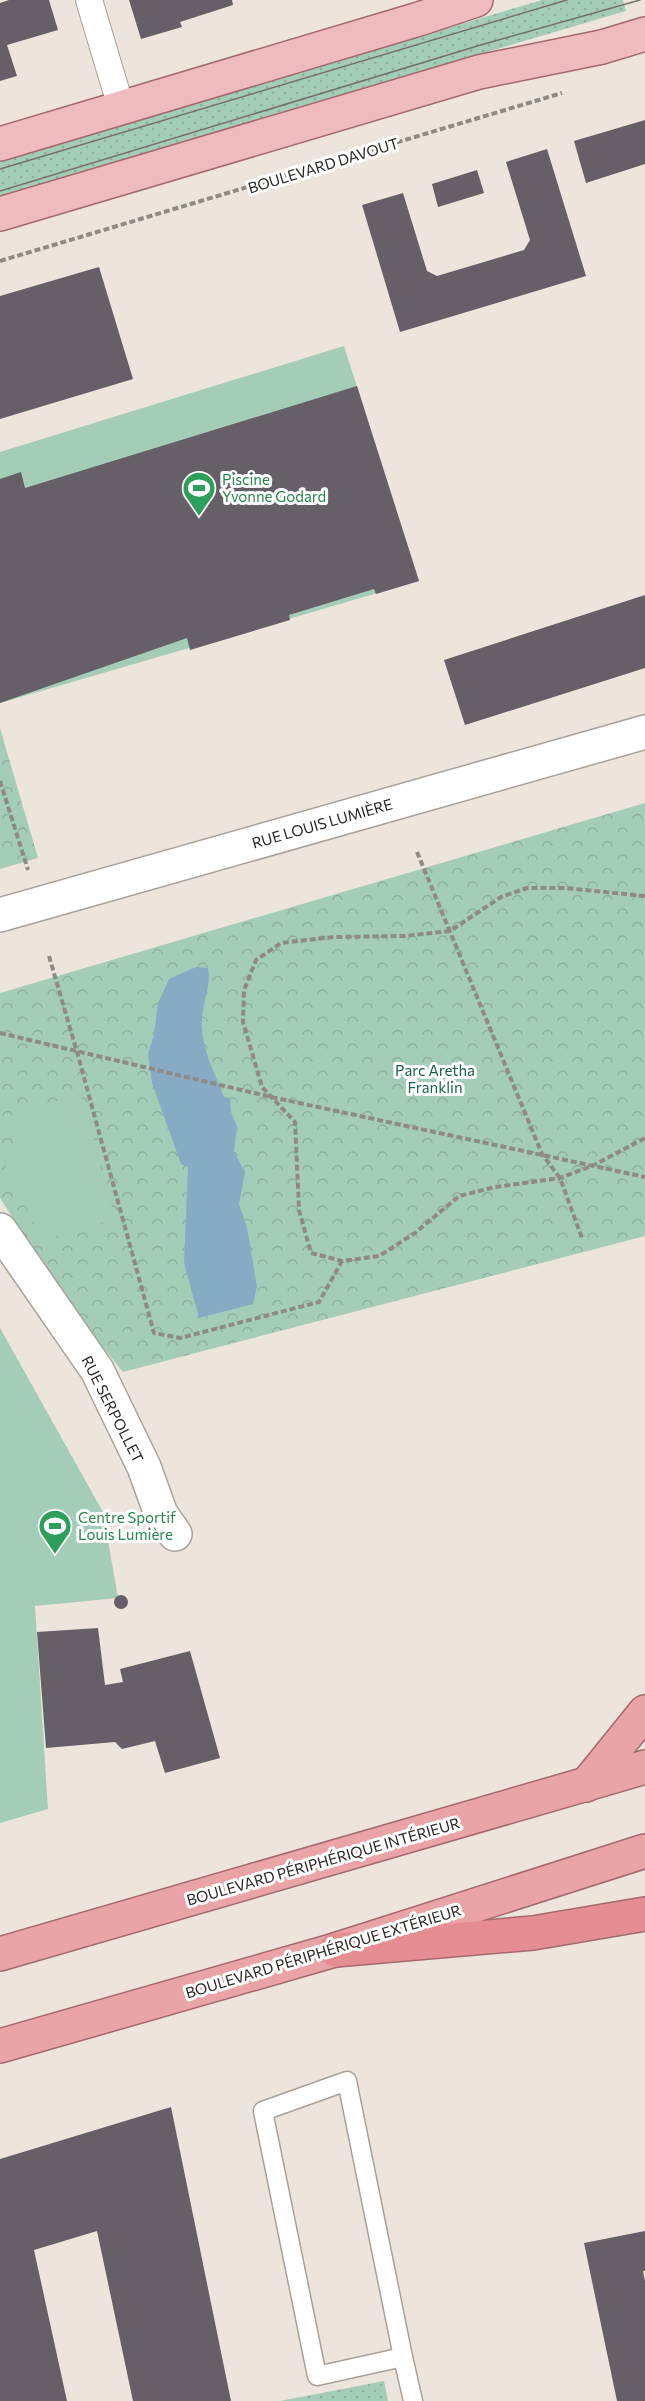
<svg xmlns="http://www.w3.org/2000/svg" width="645" height="2401" viewBox="0 0 645 2401" font-family="Commissioner,sans-serif">
  <style>
    .grass { fill: url(#grass-dots) }
    .park { fill: url(#park-crowns) }
    .pitch { fill: #a4cdb8 }
    .water { fill: #87abc5 }
    .building { fill: #665f67 }
    .lines { fill: none; stroke-linecap: round; stroke-linejoin: round }
    .service-casing { stroke: #a9a199; stroke-width: 21 }
    .pedestrian-casing { stroke: #a9a199; stroke-width: 28 }
    .minor-casing { stroke: #a9a199; stroke-width: 36 }
    .primary-casing { stroke: #a4696c; stroke-width: 36 }
    .trunk-casing { stroke: #a4696c; stroke-width: 36 }
    .motorway-casing { stroke: #a4696c; stroke-width: 36 }
    .path { stroke: #8f8a84; stroke-width: 4; stroke-dasharray: 6 3; stroke-linecap: butt }
    .service { stroke: #fff; stroke-width: 18 }
    .pedestrian { stroke: #fff; stroke-width: 26 }
    .minor { stroke: #fff; stroke-width: 33 }
    .primary { stroke: #efbbbe; stroke-width: 33 }
    .trunk { stroke: #eaa4a8; stroke-width: 33 }
    .motorway { stroke: #e58d93; stroke-width: 33 }
    .tram { stroke: #75706a; stroke-width: 1.5 }
    .labels { text-anchor: middle; dominant-baseline: central; stroke-width: 6; stroke-linejoin: round; paint-order: stroke }
    .street-label { font-size: 15px; fill: #2a2724; stroke: #fff }
    .leisure-label { font-size: 15px; fill: #27864d; stroke: #fff; text-anchor: start }
    .park-label { font-size: 15px; fill: #186144; stroke: #fff }
  </style>
  <defs>
    <pattern id="grass-dots" width="8" height="8" patternUnits="userSpaceOnUse" patternTransform="scale(1.5)"><rect width="8" height="8" fill="#a4cdb8"/><path d="M2 2h.1M6 6h.1" fill="none" stroke="#8db09e" stroke-width="1.8" stroke-linecap="round"/></pattern>
    <pattern id="park-crowns" width="20" height="18" patternUnits="userSpaceOnUse" patternTransform="scale(1.5)"><rect width="20" height="18" fill="#a4cdb8"/><path d="M2 6a3 3 0 1 1 6 0M12 15a3 3 0 1 1 6 0" fill="none" stroke="#8db09e"/></pattern>
  </defs>
  <rect width="100%" height="100%" fill="#ede5dc"/>
  <g class="grass">
    <polygon points="542,0 623,0 626,11 0,196 0,161"/>
    <polygon points="384,2381 388,2401 280,2401"/>
  </g>
  <g class="park">
    <polygon points="0,728 38,858 0,869"/>
    <polygon points="645,803 645,1236 123,1372 67,1303 0,1198 0,993"/>
  </g>
  <g class="pitch">
    <polygon points="344,346 419,581 0,703 0,452"/>
    <polygon points="81,1094 115,1219 42,1240 4,1162 17,1139 12,1114"/>
    <polygon points="0,1328 103,1512 118,1598 35,1606 48,1809 0,1823"/>
  </g>
  <path class="water" d="M196,967L208,968C212,987 200,1007 202,1029C203,1051 216,1076 224,1097L230,1098L231,1112L237,1126L234,1152L245,1172L239,1204L247,1228L257,1287L253,1304L199,1318L184,1263L188,1167L181,1164L152,1083L148,1054L154,1034L158,1003L169,979Z"/>
  <g class="building">
    <polygon points="9,0 49,0 58,30 7,45 17,76 0,81 0,3"/>
    <polygon points="129,0 232,0 233,5 180,22 182,27 141,39"/>
    <polygon points="645,120 645,164 586,183 574,141"/>
    <polygon points="547,149 586,276 400,332 362,205 403,193 427,271 437,276 524,250 530,240 506,162"/>
    <polygon points="477,170 484,193 438,207 432,184"/>
    <polygon points="99,267 133,379 0,419 0,296"/>
    <polygon points="357,386 419,581 376,594 374,589 289,615 290,620 190,650 187,638 0,703 0,479 21,472 25,488"/>
    <polygon points="645,595 645,668 465,725 444,660"/>
    <circle cx="121" cy="1602" r="7"/>
    <polygon points="98,1628 105,1685 123,1682 120,1669 190,1651 220,1758 165,1773 155,1741 122,1749 115,1742 46,1748 37,1632"/>
    <polygon points="171,2107 231,2401 133,2401 97,2231 34,2250 67,2401 0,2401 0,2159"/>
    <polygon points="645,2231 645,2271 643,2271 645,2281 645,2401 617,2401 584,2243"/>
  </g>
  <g class="lines">
    <g class="service-casing">
      <g id="service">
        <polygon points="347,2081 403,2357 317,2376 263,2111"/>
        <polyline points="403,2357 413,2401"/>
      </g>
    </g>
    <g class="pedestrian-casing">
      <polyline id="pedestrian" points="89,0 121,107"/>
    </g>
    <g class="minor-casing">
      <g id="minor">
        <polyline points="0,915 645,732"/>
        <polyline points="0,1230 97,1370 144,1467 161,1514 175,1534"/>
      </g>
    </g>
    <g class="primary-casing">
      <g id="primary">
        <polyline points="0,144 419,19 476,0"/>
        <polyline points="0,214 479,72 602,47 645,34"/>
      </g>
    </g>
    <g class="trunk-casing">
      <g id="trunk">
        <polyline points="586,1785 645,1712"/>
        <polyline points="0,1954 645,1767"/>
        <polyline points="0,2046 335,1950 645,1851"/>
      </g>
    </g>
    <g class="motorway-casing">
      <polyline id="motorway" points="335,1950 533,1933 645,1914"/>
    </g>
    <g class="path">
      <polyline points="0,261 562,93"/>
      <polyline points="0,781 28,870"/>
      <polyline points="417,852 542,1154 560,1178 582,1238"/>
      <polyline points="645,896 565,888 527,888 501,897 450,931 405,936 334,937 281,943 256,960 244,990 243,1022 262,1087 295,1122 299,1210 311,1253 342,1261 379,1256 415,1233 459,1196 495,1187 560,1178 594,1165 645,1138"/>
      <polyline points="49,956 77,1052 154,1333 180,1338 319,1302 342,1261"/>
      <polyline points="0,1033 271,1097 645,1177"/>
    </g>
    <use href="#service" class="service"/>
    <use href="#pedestrian" class="pedestrian"/>
    <use href="#minor" class="minor"/>
    <use href="#primary" class="primary"/>
    <use href="#trunk" class="trunk"/>
    <use href="#motorway" class="motorway"/>
    <g class="tram">
      <polyline points="0,169 567,0"/>
      <polyline points="0,191 484,44 640,0"/>
    </g>
  </g>
  <defs>
    <g id="stadium-pin" transform="scale(1.725)"><path d="M0 17L-7.5 6A9.5 9.5 0 1 1 7.5 6Z" fill="#2e9e5b" stroke="#fff"/><path d="M0-5a6.5 5 0 1 0 0 10a6.5 5 0 1 0 0-10ZM-3.5-1.8h7v3.6h-7Z" fill="#fff"/></g>
  </defs>
  <g fill-rule="evenodd">
    <use href="#stadium-pin" x="199" y="488"/>
    <use href="#stadium-pin" x="55" y="1526"/>
  </g>
  <g class="labels">
    <g class="street-label">
      <text transform="translate(323 165) rotate(-17)">BOULEVARD DAVOUT</text>
      <text transform="translate(322 823) rotate(-16)">RUE LOUIS LUMIÈRE</text>
      <text transform="translate(113 1409) rotate(63)">RUE SERPOLLET</text>
      <text transform="translate(323 1861) rotate(-16)">BOULEVARD PÉRIPHÉRIQUE INTÉRIEUR</text>
      <text transform="translate(323 1951) rotate(-17)">BOULEVARD PÉRIPHÉRIQUE EXTÉRIEUR</text>
    </g>
    <g class="leisure-label">
      <text x="222" y="479">Piscine<tspan x="222" dy="17">Yvonne Godard</tspan></text>
      <text x="78" y="1517">Centre Sportif<tspan x="78" dy="17">Louis Lumière</tspan></text>
    </g>
    <g class="park-label">
      <text x="435" y="1070">Parc Aretha<tspan x="435" dy="17">Franklin</tspan></text>
    </g>
  </g>
</svg>
